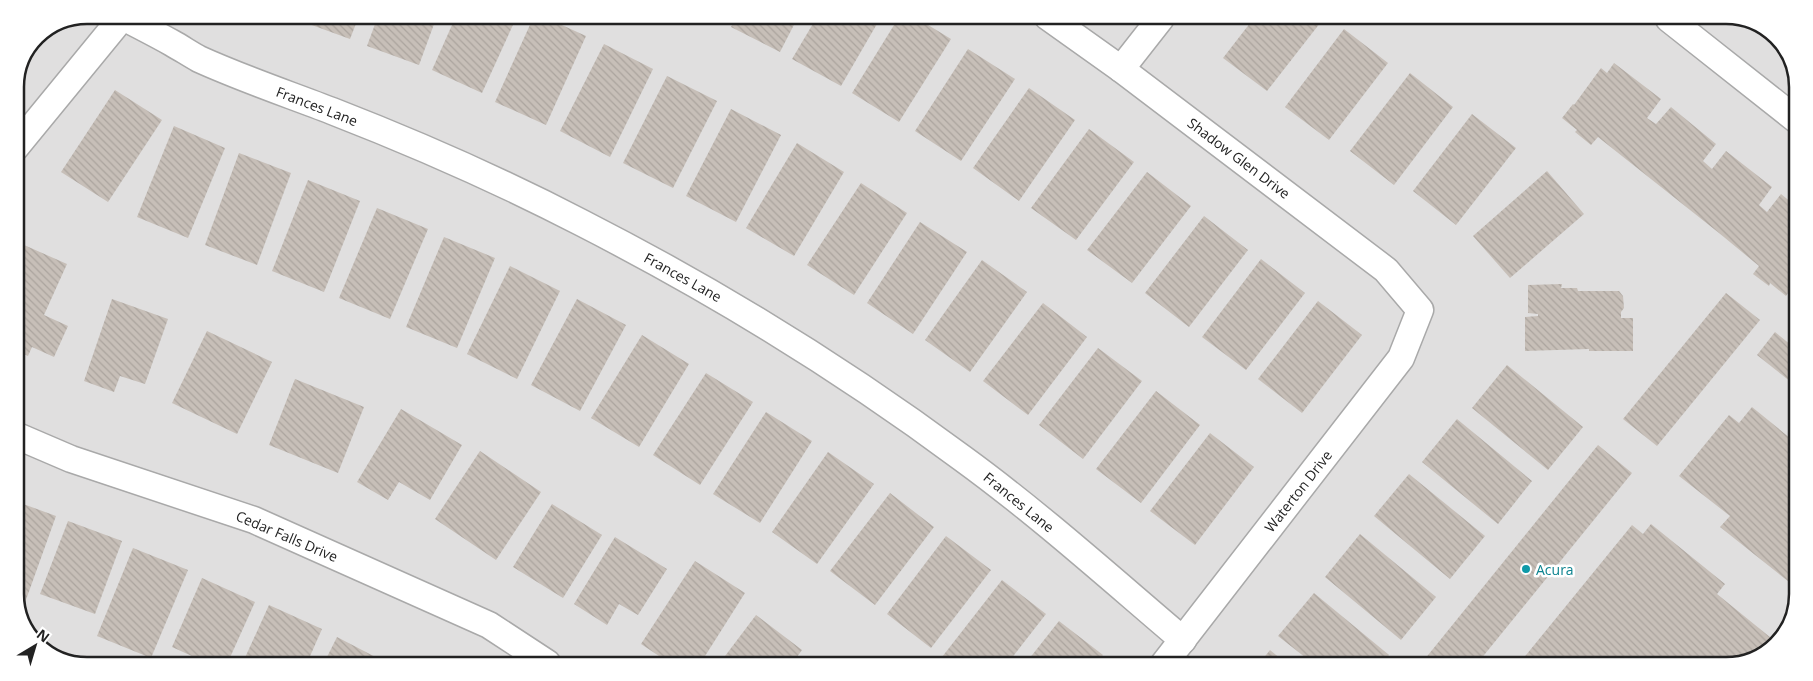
<svg xmlns="http://www.w3.org/2000/svg" width="1813" height="681" viewBox="0 0 1813 681" font-family="'Open Sans',sans-serif">
  <style>
    .residential { fill: #e0dfdf }
    .building { fill: url(#building-back-hatch) }
    .lines { fill: none; stroke-linecap: round; stroke-linejoin: round }
    .minor-casing { stroke: #a9a9a9; stroke-width: 29 }
    .minor { stroke: #fff; stroke-width: 26 }
    .culture-dot { fill: #0f9aa8; stroke: #fff; stroke-width: 2 }
    .labels { text-anchor: middle; dominant-baseline: central; stroke-width: 5; stroke-linejoin: round; paint-order: stroke }
    .street-label { font-size: 14px; fill: #222; stroke: #fff }
    .culture-label { font-size: 14px; fill: #0d838f; stroke: #fff; text-anchor: start }
    .rim { fill: none; stroke: #222; stroke-width: 2.5 }
  </style>
  <defs>
    <pattern id="building-back-hatch" width="6" height="6" patternUnits="userSpaceOnUse" patternTransform="scale(1.25)"><rect width="6" height="6" fill="#c7bfb8"/><path d="M-1 5l2 2M0 0l6 6M5-1l2 2" fill="none" stroke="#aba49e"/></pattern>
  </defs>
  <rect width="100%" height="100%" fill="#f2efe9"/>
  <polygon class="residential" points="87,15 1749,19 1783,43 1798,82 1794,617 1770,651 1726,666 64,662 30,638 15,599 15,83 36,36"/>
  <g class="building">
    <polygon points="299,16 359,16 350,39 298,20"/>
    <polygon points="378,16 437,16 419,65 367,46"/>
    <polygon points="456,16 517,16 482,93 432,70"/>
    <polygon points="534,16 542,16 586,36 546,125 495,102"/>
    <polygon points="736,17 798,17 780,52 731,27"/>
    <polygon points="817,17 881,17 841,86 792,59"/>
    <polygon points="899,17 915,17 951,39 899,122 852,93"/>
    <polygon points="1254,18 1324,18 1267,91 1223,58"/>
    <polygon points="1344,29 1388,63 1329,140 1285,107"/>
    <polygon points="604,44 653,69 610,157 560,131"/>
    <polygon points="968,49 1015,79 961,161 915,131"/>
    <polygon points="1614,63 1661,99 1647,118 1656,124 1671,107 1716,144 1703,161 1712,169 1726,151 1772,187 1759,205 1767,212 1781,194 1797,207 1796,282 1786,296 1770,283 1769,286 1753,274 1759,266 1719,233 1598,137 1591,145 1575,132 1577,130 1562,118 1573,104 1574,105 1601,68 1607,73"/>
    <polygon points="1410,73 1453,107 1394,185 1350,151"/>
    <polygon points="667,76 717,101 673,188 623,163"/>
    <polygon points="1029,88 1075,120 1019,201 973,168"/>
    <polygon points="115,90 162,120 108,202 61,172"/>
    <polygon points="731,109 781,135 736,222 686,196"/>
    <polygon points="1472,114 1516,148 1456,225 1413,191"/>
    <polygon points="174,126 225,148 188,238 137,217"/>
    <polygon points="1089,129 1134,162 1076,240 1031,208"/>
    <polygon points="797,143 844,172 794,256 746,228"/>
    <polygon points="239,153 291,173 257,265 205,245"/>
    <polygon points="1547,171 1584,214 1510,278 1473,236"/>
    <polygon points="1147,172 1191,206 1132,283 1087,250"/>
    <polygon points="308,180 360,201 324,292 272,271"/>
    <polygon points="861,183 907,213 854,295 807,265"/>
    <polygon points="377,208 428,229 390,319 339,298"/>
    <polygon points="1204,216 1248,250 1189,327 1145,293"/>
    <polygon points="920,222 967,252 913,334 867,303"/>
    <polygon points="444,237 495,258 457,348 406,327"/>
    <polygon points="15,241 67,264 44,315 68,326 54,357 32,347 28,356 15,350"/>
    <polygon points="1261,259 1305,293 1246,370 1202,337"/>
    <polygon points="982,260 1027,292 970,372 925,340"/>
    <polygon points="510,266 560,291 517,379 467,354"/>
    <polygon points="1562,284 1561,288 1577,288 1578,291 1619,291 1623,296 1624,308 1621,312 1621,318 1633,318 1633,351 1589,351 1589,349 1525,351 1525,317 1538,316 1538,314 1528,313 1528,285"/>
    <polygon points="1726,293 1760,320 1657,446 1623,419"/>
    <polygon points="112,299 168,319 145,384 120,376 114,392 84,381"/>
    <polygon points="577,299 626,325 580,411 531,385"/>
    <polygon points="1318,301 1362,335 1302,413 1258,379"/>
    <polygon points="1043,303 1087,337 1028,415 983,381"/>
    <polygon points="207,331 272,362 237,434 172,403"/>
    <polygon points="1775,332 1796,349 1796,386 1757,355"/>
    <polygon points="642,335 689,364 639,447 591,418"/>
    <polygon points="1098,348 1142,381 1083,459 1039,425"/>
    <polygon points="1507,365 1583,427 1548,470 1472,408"/>
    <polygon points="706,373 753,402 700,485 653,455"/>
    <polygon points="295,379 364,407 338,473 269,445"/>
    <polygon points="1156,391 1200,425 1141,503 1096,469"/>
    <polygon points="1752,407 1795,442 1794,586 1720,527 1730,516 1679,476 1729,415 1739,423"/>
    <polygon points="401,409 462,445 430,500 399,482 388,500 357,482"/>
    <polygon points="766,412 812,441 760,523 713,494"/>
    <polygon points="1457,419 1532,481 1498,524 1422,462"/>
    <polygon points="1210,433 1254,467 1195,545 1150,511"/>
    <polygon points="1598,445 1632,473 1476,665 1420,665"/>
    <polygon points="480,451 541,492 496,560 435,519"/>
    <polygon points="828,452 874,484 817,564 772,532"/>
    <polygon points="1409,474 1485,536 1450,579 1374,516"/>
    <polygon points="890,493 934,527 875,605 830,571"/>
    <polygon points="15,501 56,516 22,611 20,611 15,599"/>
    <polygon points="552,504 602,535 563,598 513,567"/>
    <polygon points="68,521 122,541 95,614 40,594"/>
    <polygon points="1651,524 1725,584 1717,594 1776,642 1769,651 1726,666 1517,666 1632,525 1643,534"/>
    <polygon points="1360,534 1436,597 1401,640 1325,577"/>
    <polygon points="946,536 991,570 931,648 887,614"/>
    <polygon points="615,537 667,569 638,615 619,604 607,625 574,604"/>
    <polygon points="133,548 188,570 151,658 97,636"/>
    <polygon points="695,561 745,593 700,664 671,664 641,644"/>
    <polygon points="202,578 255,602 228,662 205,662 172,647"/>
    <polygon points="1002,580 1046,614 1007,664 951,664 942,657"/>
    <polygon points="1314,593 1389,655 1381,665 1315,665 1278,636"/>
    <polygon points="269,605 322,629 307,663 243,662"/>
    <polygon points="756,615 802,650 792,664 719,664"/>
    <polygon points="1059,621 1103,655 1095,665 1025,664"/>
    <polygon points="337,637 387,663 324,663"/>
    <polygon points="1270,650 1288,665 1258,665"/>
  </g>
  <g class="lines">
    <g class="minor-casing">
      <g id="minor">
        <path d="M123,17C140,26 156,34 172,43C181,48 190,54 199,59C243,79 288,94 332,111C417,144 501,181 582,223C715,291 842,369 962,458C1039,514 1110,578 1183,640"/>
        <polyline points="1048,17 1121,69 1386,270 1420,310 1401,358 1163,665"/>
        <polyline points="1669,19 1798,121"/>
        <polyline points="1121,69 1161,18"/>
        <polyline points="15,148 124,15"/>
        <polyline points="15,435 71,459 254,520 489,625 547,663"/>
      </g>
    </g>
    <use href="#minor" class="minor"/>
  </g>
  <circle class="culture-dot" cx="1526" cy="569" r="5"/>
  <g class="labels">
    <g class="street-label">
      <text transform="translate(317 106) rotate(21)">Frances Lane</text>
      <text transform="translate(1239 158) rotate(37)">Shadow Glen Drive</text>
      <text transform="translate(683 277) rotate(29)">Frances Lane</text>
      <text transform="translate(1298 491) rotate(-52)">Waterton Drive</text>
      <text transform="translate(1019 502) rotate(39)">Frances Lane</text>
      <text transform="translate(287 536) rotate(23)">Cedar Falls Drive</text>
    </g>
    <g class="culture-label">
      <text x="1536" y="569">Acura</text>
    </g>
  </g>
  <path d="M0 0H1813V681H0ZM87 24H1726A63 63 0 0 1 1789 87V594A63 63 0 0 1 1726 657H87A63 63 0 0 1 24 594V87A63 63 0 0 1 87 24Z" fill="#fff" fill-rule="evenodd"/>
  <path class="rim" d="M87 24H1726A63 63 0 0 1 1789 87V594A63 63 0 0 1 1726 657H87A63 63 0 0 1 24 594V87A63 63 0 0 1 87 24Z"/>
  <g transform="translate(35 646) rotate(38)" stroke="#ffffff" stroke-width="4" paint-order="stroke">
  <path d="M0-4L9 19L0 12L-9 19Z" fill="#222222"/>
  <text y="-8" font-size="14" font-weight="bold" text-anchor="middle" fill="#222222">N</text>
  </g>
</svg>
